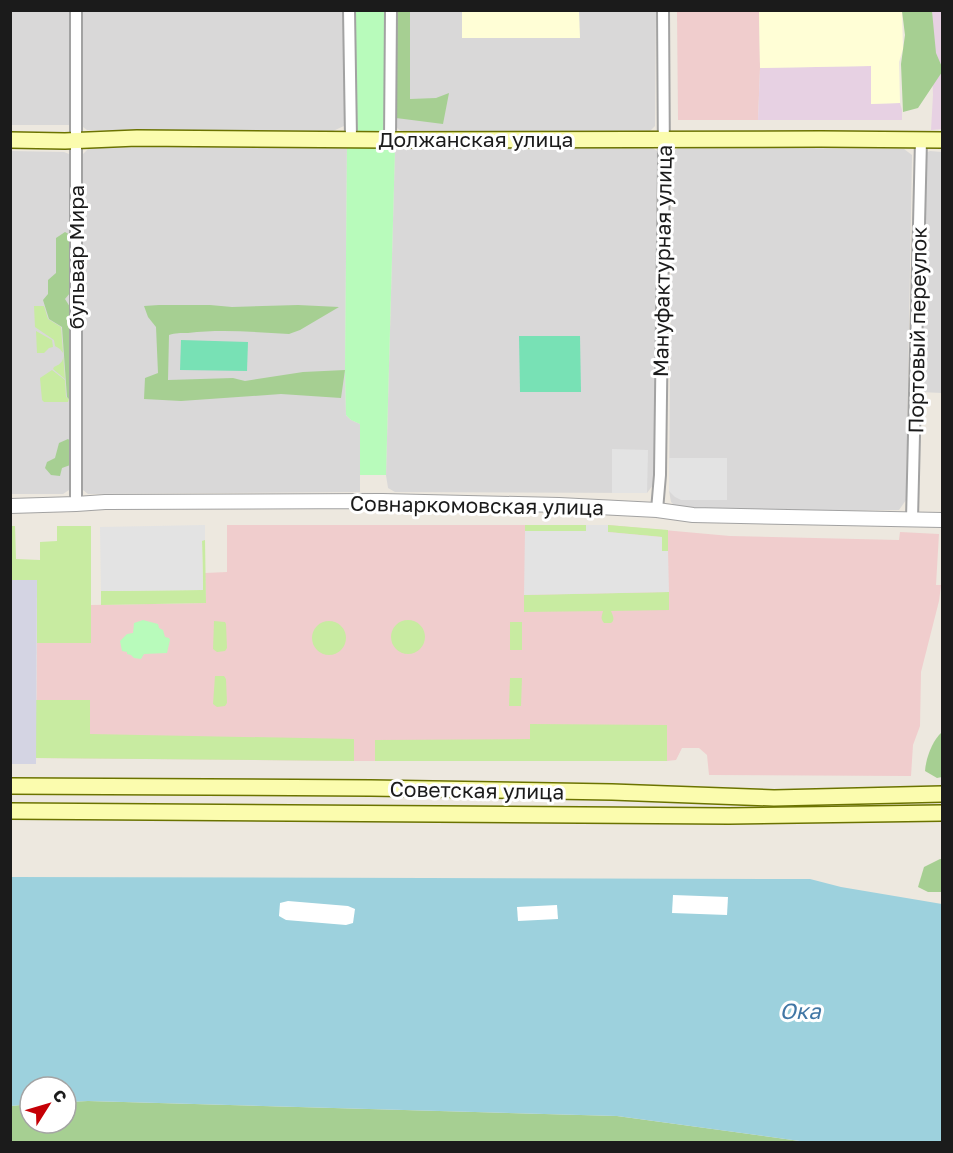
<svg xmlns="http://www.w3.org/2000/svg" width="953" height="1153" viewBox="0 0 953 1153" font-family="'Golos Text',sans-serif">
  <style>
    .residential { fill: #d9d8d8 }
    .commercial { fill: #f0cdcd }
    .industrial { fill: #e7d1e3 }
    .education { fill: #fffed6 }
    .grass { fill: #c8eba1 }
    .forest { fill: #a6cf92 }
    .park { fill: #b8fbbb }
    .pitch { fill: #78e1b5 }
    .parking { fill: #e3e3e3 }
    .plaza { fill: #d4d4e3 }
    .water { fill: #9dd1dd }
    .pier { fill: #fff }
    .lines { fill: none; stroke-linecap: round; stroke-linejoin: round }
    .minor-casing { stroke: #a2a2a2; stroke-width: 14 }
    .tertiary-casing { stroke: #a2a2a2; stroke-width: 16 }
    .secondary-casing { stroke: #6b7300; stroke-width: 18 }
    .minor { stroke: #fff; stroke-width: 10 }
    .tertiary { stroke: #fff; stroke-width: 14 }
    .secondary { stroke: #fbfcae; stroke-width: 15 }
    .labels { text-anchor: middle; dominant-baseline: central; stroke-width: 6; stroke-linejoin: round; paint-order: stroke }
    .street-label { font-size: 21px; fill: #1b1b1b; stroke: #fff }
    .water-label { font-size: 22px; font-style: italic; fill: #4177a5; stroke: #fff }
  </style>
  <rect width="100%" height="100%" fill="#ede8df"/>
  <g class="residential">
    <polygon points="10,11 71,11 71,117 69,125 11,125"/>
    <polygon points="82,11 344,11 346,117 344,126 333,131 87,130 83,127 82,122"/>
    <polygon points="393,11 656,11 655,126 650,131 642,134 401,131 397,128 393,120"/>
    <polygon points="347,144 345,370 346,415 351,420 360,424 360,492 88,494 83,490 79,487 80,158 83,154 89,148"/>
    <polygon points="649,145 657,151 657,170 655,465 653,485 647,493 395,492 388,488 386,475 395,149"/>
    <polygon points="679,147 904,149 912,155 906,500 899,510 682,513 671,502 669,491 672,153"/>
    <polygon points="11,151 64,152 69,154 72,160 72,483 69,490 63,494 11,494"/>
    <polygon points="930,151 942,152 942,393 920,392 925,153"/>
  </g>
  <g class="commercial">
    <polygon points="677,11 759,11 760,68 758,120 678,120"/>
    <polygon points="227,525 608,525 730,536 899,540 900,532 939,534 936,585 941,585 939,601 921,672 920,726 913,745 911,776 709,775 707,755 699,748 682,748 676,760 667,761 354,761 36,758 37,643 91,643 91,605 206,603 205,573 227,572"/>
  </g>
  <g class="industrial">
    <polygon points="930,11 942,11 942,129 931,130 933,95"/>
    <polygon points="871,66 871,104 900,103 902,110 902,120 758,120 760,68"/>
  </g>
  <g class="education">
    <polygon points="462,11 579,11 580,38 462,38"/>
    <polygon points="759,11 902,11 903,49 899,62 900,103 871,104 871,66 760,68"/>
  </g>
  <g class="grass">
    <path d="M34,306H44L48,319L61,327L65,379L53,369L54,367C61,364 64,361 63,353L60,349L55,346L54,340L35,327Z"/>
    <polygon points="36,331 52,340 53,347 49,348 44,353 37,353"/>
    <polygon points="52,370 65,380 66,397 69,399 68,402 44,402 42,400 40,378"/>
    <polygon points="525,525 586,525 587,531 525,531"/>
    <polygon points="608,525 668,530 668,551 662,551 662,537 608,532"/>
    <polygon points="10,526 15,526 16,559 40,560 40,542 57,541 57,526 91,526 91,643 37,643 37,580 11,580"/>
    <polygon points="202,540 205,540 206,603 101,605 101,591 203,590"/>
    <path d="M669,592V610L611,611C612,614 616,620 611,623H604C600,618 602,616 603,611L524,612V595Z"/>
    <circle cx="408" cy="637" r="17"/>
    <polygon points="214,621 225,622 226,624 227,648 225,651 217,652 213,649"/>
    <circle cx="329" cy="638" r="17"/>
    <rect x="510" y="622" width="12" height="28"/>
    <polygon points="215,676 224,676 226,679 227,703 225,706 217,707 213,704"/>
    <polygon points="510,678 522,678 521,706 509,706"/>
    <polygon points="36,700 90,700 90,734 354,739 354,761 36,758"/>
    <polygon points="530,724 667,725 667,761 375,761 375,740 530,739"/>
  </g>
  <g class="forest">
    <polygon points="395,11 410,11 410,99 436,98 449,93 443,124 396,118"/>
    <polygon points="902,11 932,11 936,53 942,67 942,72 918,108 903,112 901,64 905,35"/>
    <polygon points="65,232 74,237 74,246 70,251 74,257 75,273 70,278 70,293 65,299 70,307 70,400 67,397 62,327 49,319 43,300 48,294 48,280 56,273 56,238"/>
    <path d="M159,305H210L232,307L298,305L339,307L300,330L289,334C255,332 221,329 188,333C180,333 176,333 169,335L168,380L233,378L245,381L303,372L345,370L341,398L281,394L181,401L144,399L145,378L158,373L156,327L148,317L144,306Z"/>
    <polygon points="68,439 73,443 73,464 62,468 60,476 51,475 45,468 47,462 55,458 59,443"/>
    <path d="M942,732V777L937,778L925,771C926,758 932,741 942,732Z"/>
    <polygon points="940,859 942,859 942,892 928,892 918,887 924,867"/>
    <polygon points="88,1101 617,1116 807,1142 101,1142 11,1141 11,1106 30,1104 30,1123 66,1123 66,1102"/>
  </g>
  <g class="park">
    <polygon points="344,11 393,11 393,120 395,149 386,475 360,475 360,424 351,420 346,415 345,370 347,144"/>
    <polygon points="143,620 158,624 159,628 163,630 165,637 169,638 170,640 167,653 144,654 141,659 134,658 131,655 127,654 127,652 122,651 120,641 127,634 133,633 134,623"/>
  </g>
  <g class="pitch">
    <polygon points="519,336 580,336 581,392 520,392"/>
    <polygon points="181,340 248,342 247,371 180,370"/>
  </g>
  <g class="parking">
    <polygon points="612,449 648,450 647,493 612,493"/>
    <polygon points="669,458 727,458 727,500 681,500 675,497 669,491"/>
    <polygon points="205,525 205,540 202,541 203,590 101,591 100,527"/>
    <polygon points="586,525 608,525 608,532 662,537 662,551 668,551 669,592 524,595 525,531 586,531"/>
  </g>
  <polygon class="plaza" points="11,580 37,580 36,764 11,764"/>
  <polygon class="water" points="11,877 810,879 841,887 942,904 942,1142 807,1142 617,1116 88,1101 66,1102 66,1087 30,1087 30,1104 11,1106"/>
  <g class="pier">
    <polygon points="673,895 728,897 727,915 672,913"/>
    <polygon points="288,901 348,906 355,909 353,923 346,925 286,920 279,916 280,903"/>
    <polygon points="557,905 558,919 518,921 517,907"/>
  </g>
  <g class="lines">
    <g class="minor-casing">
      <g id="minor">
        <polyline points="76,10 76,504"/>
        <polyline points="349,10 351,138"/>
        <polyline points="390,140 391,10"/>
        <polyline points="657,510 660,475 664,163 663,10"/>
        <polyline points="912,519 921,140"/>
      </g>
    </g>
    <g class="tertiary-casing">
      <polyline id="tertiary" points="10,506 76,504 105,502 382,501 559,505 657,510 693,515 942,520"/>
    </g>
    <g class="secondary-casing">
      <g id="secondary">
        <polyline points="10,140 65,141 137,138 390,140 821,139 942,140"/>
        <polyline points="10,786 371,788 612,792 774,798 942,794"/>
        <polyline points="10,811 729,816 942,813"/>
      </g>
    </g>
    <use href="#minor" class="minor"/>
    <use href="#tertiary" class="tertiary"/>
    <use href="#secondary" class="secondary"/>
  </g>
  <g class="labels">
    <g class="street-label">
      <text x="476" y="139">Должанская улица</text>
      <text transform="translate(76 257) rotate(-90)">бульвар Мира</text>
      <text transform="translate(662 261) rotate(-89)">Мануфактурная улица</text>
      <text transform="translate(917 330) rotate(-89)">Портовый переулок</text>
      <text transform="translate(477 505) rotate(1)">Совнаркомовская улица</text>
      <text transform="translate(477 790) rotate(1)">Советская улица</text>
    </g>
    <g class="water-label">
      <text x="800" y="1010">Ока</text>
    </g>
  </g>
  <rect width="953" height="1153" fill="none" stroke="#1b1b1b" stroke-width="24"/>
  <g transform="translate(48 1105) rotate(53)"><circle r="28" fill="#ffffff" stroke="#a4a4a4" stroke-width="1.5"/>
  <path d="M0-4.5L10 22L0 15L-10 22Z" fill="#c50006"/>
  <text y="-9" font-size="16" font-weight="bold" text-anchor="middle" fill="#1b1b1b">С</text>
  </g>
</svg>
